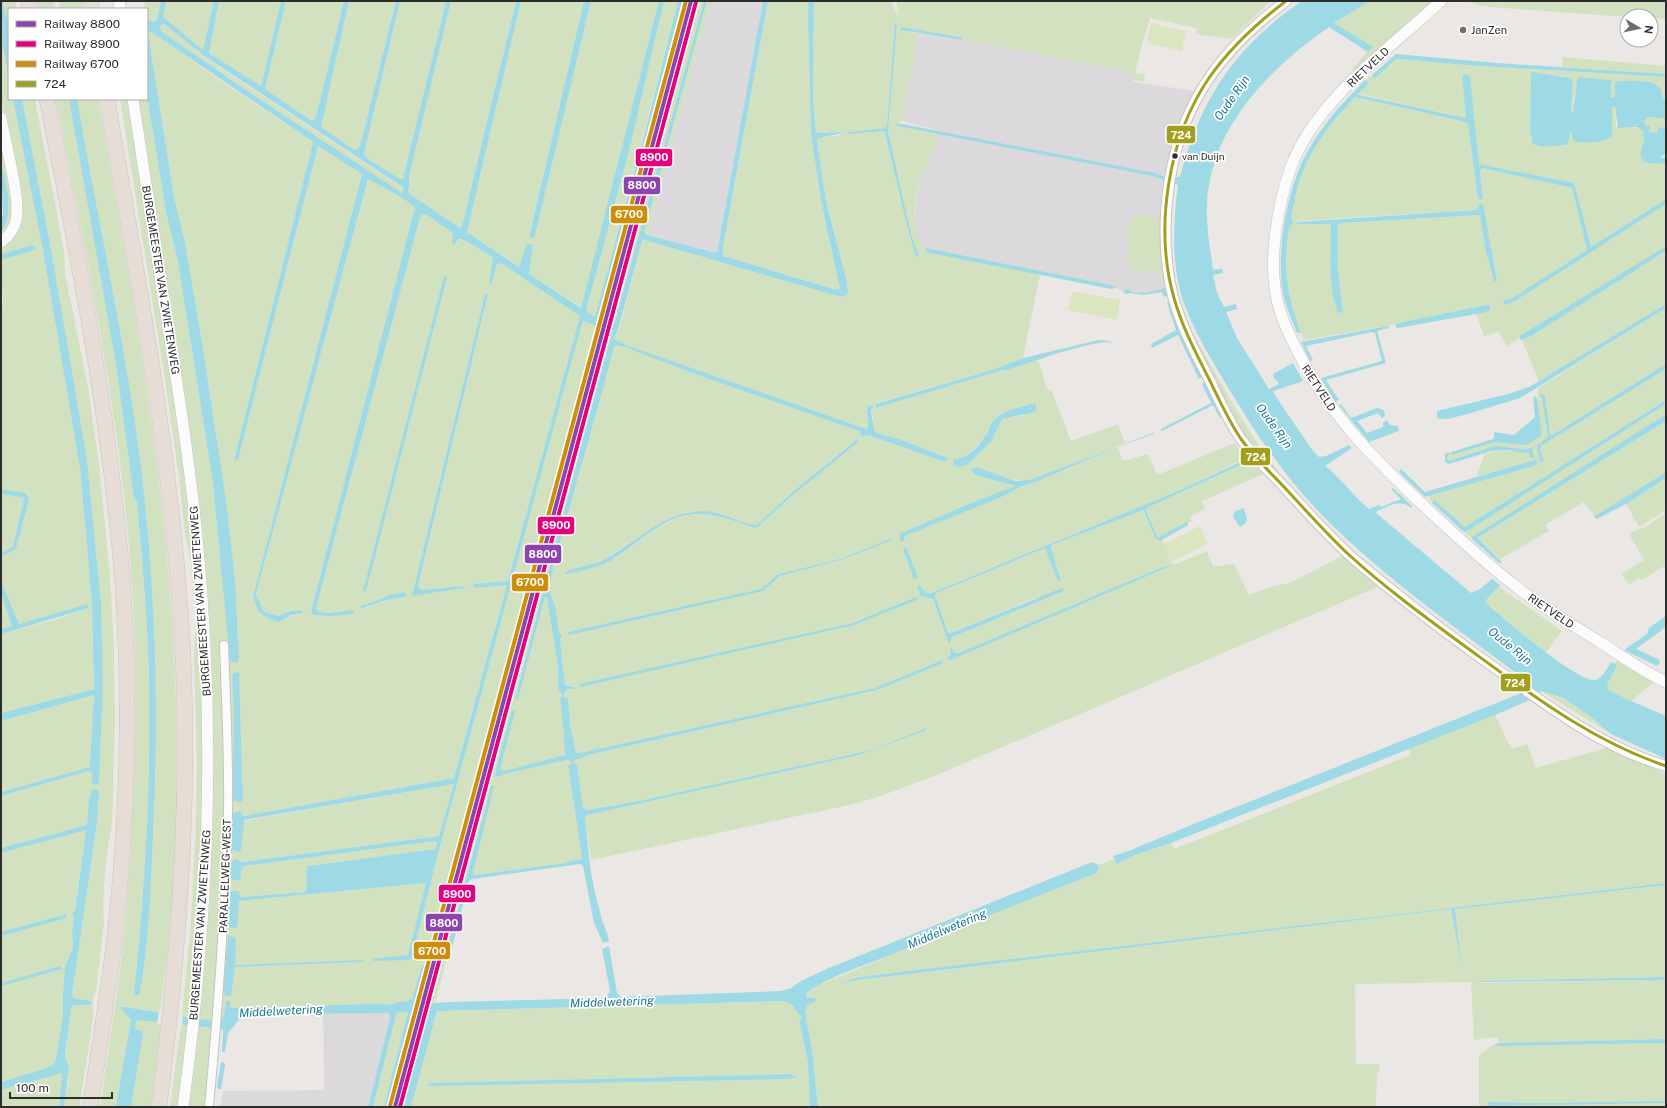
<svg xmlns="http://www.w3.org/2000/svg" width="1667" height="1108" viewBox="0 0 1667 1108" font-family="'Public Sans',sans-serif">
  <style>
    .industrial { fill: #dbd9db }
    .green { fill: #d2e2c0; fill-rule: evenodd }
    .pitch { fill: #dbe5bf }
    .water { fill: #9edae5; fill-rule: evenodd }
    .pier { fill: #eae7e4 }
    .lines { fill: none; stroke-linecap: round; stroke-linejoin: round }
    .minor-casing { stroke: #c4c4c3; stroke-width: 10 }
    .tertiary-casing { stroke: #c4c4c3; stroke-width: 12 }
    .secondary-casing { stroke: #c4c4c3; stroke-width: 12 }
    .motorway-casing { stroke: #c6c4c3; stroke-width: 16 }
    .minor { stroke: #fcfbfb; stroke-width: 8 }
    .tertiary { stroke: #fcfbfb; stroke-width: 10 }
    .secondary { stroke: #fcfbfb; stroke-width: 11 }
    .motorway { stroke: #e7ddd7; stroke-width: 15 }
    .bus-1-casing { stroke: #fff; stroke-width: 6 }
    .bus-1 { stroke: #a29f1d; stroke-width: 3 }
    .rail-1-casing { stroke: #fff; stroke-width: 7 }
    .rail-2-casing { stroke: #fff; stroke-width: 7 }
    .rail-3-casing { stroke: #fff; stroke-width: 7 }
    .rail-1 { stroke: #8e44ad; stroke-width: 4 }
    .rail-2 { stroke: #e5007d; stroke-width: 4 }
    .rail-3 { stroke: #cf8e09; stroke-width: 4 }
    .poi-dot { fill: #6f6e6d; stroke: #fff; stroke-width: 1.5 }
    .bus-dot { fill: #2d2d2d; stroke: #fff; stroke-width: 1.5 }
    .labels { text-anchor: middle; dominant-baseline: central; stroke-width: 3.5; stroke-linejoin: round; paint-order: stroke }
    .bus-label { font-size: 10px; fill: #2d2d2d; stroke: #fff; text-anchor: start }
    .poi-label { font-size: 11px; fill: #2d2d2d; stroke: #fff; text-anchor: start }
    .street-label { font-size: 11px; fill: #2d2d2d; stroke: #fff }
    .water-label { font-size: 12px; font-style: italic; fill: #1a7894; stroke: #fff }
    .line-badge { stroke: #fff; stroke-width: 1.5 }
    .badge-label { font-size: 11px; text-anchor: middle; font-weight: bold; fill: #fff }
  </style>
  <rect width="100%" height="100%" fill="#eae7e4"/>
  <g class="industrial">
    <polygon points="711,1 763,1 717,252 715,254 647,235"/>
    <polygon points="919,33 961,40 963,38 1135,73 1133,82 1195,91 1177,131 1170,153 1163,196 1162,217 1133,215 1132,226 1128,226 1164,274 1165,288 1154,292 1143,293 1125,290 1123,292 1111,285 926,248 925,250 920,243 915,226 915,205 922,171 937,130 902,121"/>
    <polygon points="372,1012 388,1013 390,1018 368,1107 220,1107 223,1091 324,1090 323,1013"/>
  </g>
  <g class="green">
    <polygon points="3,1 15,1 17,9 9,9 9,30"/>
    <polygon points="37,1 53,1 55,9 39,9"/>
    <polygon points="59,1 81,1 83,9 60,9"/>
    <polygon points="144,1 161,1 157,20 152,22 147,18 147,9 145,9"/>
    <polygon points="166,1 214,1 203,51 163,17"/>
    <polygon points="219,1 281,1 261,86 209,53"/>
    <polygon points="286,1 344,1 316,117 312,121 265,90"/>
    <polygon points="349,1 396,1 360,146 355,150 321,127"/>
    <polygon points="400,1 446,1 403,179 400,179 368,159 364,154"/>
    <polygon points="451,1 516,1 462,226 460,228 410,194 408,191 409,187 409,177"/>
    <polygon points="521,1 584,1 529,236 534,238 591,1 659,1 582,308 529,274 533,245 527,243 520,267 467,232"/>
    <polygon points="664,1 678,1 596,318 586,312 629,151"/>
    <polygon points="682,1 687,1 649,144 647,144"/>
    <polygon points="696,1 704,1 615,321 610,325"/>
    <polygon points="707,1 711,1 647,235 644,232"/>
    <polygon points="768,1 808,1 811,135 821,201 840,289 838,290 724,256 722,253"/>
    <path d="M814,1H892L893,7L898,16L897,1H1271L1231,39L1196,34L1197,28L1150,18L1142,44L1135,73L1145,74L1144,82L1134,80L1135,73L911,29L902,30L919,33L902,121L897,123V126L939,135L936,150L931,149L928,172L922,171C918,189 911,210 916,229C918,237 923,244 925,252L1040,274L1023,358L995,369L876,403L875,404L876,408L1000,371L1007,370L1038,359L1047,389L1052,392L1071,441L1118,424L1125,443L1032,479L1021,481L975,475L1016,486L1014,488L983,498L899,534L898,536L904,541L905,536L1117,447L1123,461L1148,454L1157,475L1235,443L1243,458L1242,460L1178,491L930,593H925L920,585L926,597H931L933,599L948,642L952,637L1064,591L1029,600L951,633H948L935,596L936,593L1045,548L1061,580L1051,548L1052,545L1143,510L1155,537L1162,540L1173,565L1207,551L1213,567L1234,564L1249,595L1273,586L1290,583L1342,556L1378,587L939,774L881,796L854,804L591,860L585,818L587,815L859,755L927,730L926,728L874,749L858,753L639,801L585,810L583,808L574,764L573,761L588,755L877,690L943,663L942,660L875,688L579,753H576L575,750L570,723L568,698L564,697V693L568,689H575L574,686L565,685L555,605L547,587V583L552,576L554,563L602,393L614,346L616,345L625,347L856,430L860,432L863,437L868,435L945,462L948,458L902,440L877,433L874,430L872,409L867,407L868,427L866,430L626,345L615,340L614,338L619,330L642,241L644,240L841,297L845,296L846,278L826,201L817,139L819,138L841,135L840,132L816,133L813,98ZM895,23L897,26L888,131L911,234L919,256L916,257L907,226L885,133L884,131L849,134V132L884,128L887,125ZM1003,413L1026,415L1002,419L991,442L967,465L954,459H960L966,456L984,438L995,418ZM855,440L758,527L754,528C703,509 687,507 641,539C631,547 620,557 608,561C595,567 578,569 564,573C572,567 586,567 596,563C629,548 657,516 693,512C702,510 712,511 721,514C730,516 749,527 758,524L790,494ZM892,538V540L844,559L780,576L774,579L767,589H761C768,585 772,578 779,574L843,558ZM1170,566L951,660L947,658L951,653L950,649L952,648L955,653H959L1160,568ZM916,597L917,600C889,612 861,623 831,629L871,617Z"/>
    <polygon points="1370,1 1433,1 1357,71 1352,69 1372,47 1334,23"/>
    <polygon points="1468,1 1666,1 1666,19 1651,18 1651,16 1627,17 1490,7 1474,4"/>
    <polygon points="164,24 204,57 404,189 402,193 264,102 162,32 159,27"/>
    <path d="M150,30L221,81L313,142L234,461L238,460L318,146L362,174L253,597C263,628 276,617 302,614L291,611L278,616L264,612L256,594L368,179L401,197L416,207L312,608L311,615L330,616L352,610L328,613L318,611L316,608L421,214L427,215L453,233L452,243L456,245L458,240L462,239L493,257L491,285L497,264L501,263L580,316L508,581L475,588L507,584L454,778L244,816L240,811L243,821L454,784L439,836L243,862L239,860L241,879L242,868L244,866L434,841L437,843L436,849L307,866L306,892L240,897L239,891L237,927L239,901L427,883L408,955L403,959L409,960L412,958L440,846L582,322L585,321L600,327L418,1004L416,1001L422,980V965L412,999L404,1002L401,1001C391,1007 377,1003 365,1004C320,1006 275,1007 230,1008V1001H226L224,1015L220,1022L199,1019L209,908L213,802L211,680L137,99H147V96L166,212L178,262L213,483L220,551L239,661L238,631L226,500L202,343L185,243L174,197L148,33ZM487,293L488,294L418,587L420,590L465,586V588L412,596L485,294ZM405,592L406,597L386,600L364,609H361V606C376,603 388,595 405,592ZM232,680H239L243,800L241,802ZM228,936L235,965L364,961L363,962L235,967L233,978L223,990Z"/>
    <polygon points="1,37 9,78 9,99 13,99 43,251 80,468 92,604 94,689 1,713 1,634 57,619 89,608 87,604 19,624 1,581 1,557 16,549 26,493 1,489 1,307 3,304 3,293 1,292 1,260 35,250 33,245 1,254 1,247 17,231 11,153 1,99"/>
    <polygon points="1563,57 1666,66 1666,74 1562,67"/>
    <path d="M1399,59L1465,65L1666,77L1665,85L1666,99L1664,100L1662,99L1660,88L1617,81L1615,83V97L1611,98V80L1580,77L1574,95L1573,112L1571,113L1573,81L1568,77L1533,72L1531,74L1530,133V139L1543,147L1566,145L1568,143L1570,132H1571L1606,140L1612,137V106H1615L1616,126C1626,130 1637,125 1643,131L1644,140L1640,154L1642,160L1647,163L1666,164V199L1591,247L1590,246L1574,183L1479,164L1468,75L1462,76L1466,118L1358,94L1369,83L1366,80L1369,77L1391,65L1395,60Z"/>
    <path d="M1355,97L1466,122L1468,125L1478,199H1483L1480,171L1482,168L1572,188L1587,250L1511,299L1504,300L1511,303L1666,204V246L1507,346L1498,332L1484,336L1476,313L1487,312L1490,310L1408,321L1388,326L1304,340C1288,297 1283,274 1289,228L1292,224L1293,221L1291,219C1294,204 1296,188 1302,174C1313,144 1334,121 1355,97ZM1479,207L1494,281L1486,252L1480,215L1341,223L1338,225V270L1343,311L1331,282V223H1297V221L1476,210Z"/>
    <path d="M22,99H35L64,251L65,274L88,387L99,465L110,576L114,651L115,721L112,822L105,869L103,905L104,923L96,991C91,997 94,1010 93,1018C89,1048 84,1077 79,1107H64C66,1092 72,1071 65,1057L72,1005H92V1001L74,998L72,995L97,823V788L93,789L89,799L87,825L1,848V796L89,771L92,773L93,782L99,783L103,685L101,603L87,459L50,243Z"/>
    <path d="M56,99H69L116,365L134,497L137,502C142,561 148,620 149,679C151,784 145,889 134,993L136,995L140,993C149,941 151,888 153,835C160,700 155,563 136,429C120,318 96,209 77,99H98C126,258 155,418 169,579C181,723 180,869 160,1012L119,1006L131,1020L116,1107H100C108,1050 118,993 124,935C135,820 139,704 132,588C122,423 87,261 56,99Z"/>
    <path d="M120,99H128C144,197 159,294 173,392C179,429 185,466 189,503C207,673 207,846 189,1017L182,1015L191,922L195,844L197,769L194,652L196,620L191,564L185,533L179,477L164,373Z"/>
    <polygon points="1648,117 1666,119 1666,128 1658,127 1657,133 1649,132 1647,126 1644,122"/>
    <path d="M1,137C5,160 15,196 12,218C11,225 5,231 1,237L9,204L1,160Z"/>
    <polygon points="1133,215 1162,217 1164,274 1130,269 1127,226 1132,226"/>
    <polygon points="1666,251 1666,304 1539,382 1522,340"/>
    <path d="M1666,308V364L1552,435H1550L1545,395L1543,394L1548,438L1539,443L1537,448L1544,458L1540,449L1541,446L1666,369V400L1465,527L1434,501L1432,502L1429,499L1430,497L1429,496L1536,465L1535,460L1476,477L1485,454C1500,449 1514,452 1529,452L1530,458H1533L1530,447L1524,449L1507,447L1449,461L1447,457L1449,455V452H1451L1453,455L1495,442L1527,444L1542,435L1537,399L1538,388Z"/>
    <polygon points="609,328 611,328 612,333 515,698 518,699 545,597 547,597 558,668 558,691 562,694 562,697 560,699 563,724 565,755 503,771 500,769 513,710 497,764 495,775 499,777 502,774 567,760 571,761 571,764 568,766 582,857 581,859 564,863 474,875 473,873 491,786 446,954 448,955 435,1003 427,1006"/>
    <path d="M1193,337H1195L1234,406L1261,449L1287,483C1272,466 1254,452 1241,433C1222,406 1208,368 1193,337Z"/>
    <polygon points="1666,404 1666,414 1473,537 1472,539 1464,532"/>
    <polygon points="1666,421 1666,472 1596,516 1595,518 1584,502 1545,525 1549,531 1500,559 1477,538"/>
    <polygon points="1249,461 1263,474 1202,501 1205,508 1190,517 1192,521 1162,536 1157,536 1146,509 1147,508"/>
    <polygon points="1666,478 1666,510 1639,527 1626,504"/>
    <polygon points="1,494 24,498 13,547 1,553"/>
    <polygon points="1666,513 1666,565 1642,580 1639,578 1629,585 1621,574 1644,560 1629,534 1640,528 1644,528"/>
    <polygon points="1498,586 1562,631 1546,653 1490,607 1485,601"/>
    <polygon points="1,593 12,622 12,626 1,629"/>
    <polygon points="1618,660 1656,680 1631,701 1609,690 1607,685 1617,665 1614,664"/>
    <path d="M1541,691C1571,698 1588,714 1611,734Z"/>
    <polygon points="94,695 91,767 1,792 1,721"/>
    <polygon points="1495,715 1510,747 1514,748 1527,744 1536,768 1606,748 1666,774 1666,883 859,977 845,982 1451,909 1462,970 1455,909 1666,885 1666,977 1478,981 1478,983 1666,980 1666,1039 1499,1043 1498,1037 1474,1040 1471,982 1355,984 1356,1064 1379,1064 1380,1072 1377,1073 1376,1107 818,1107 812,1049 805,1012 807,1005 806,994 819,985 956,928 1097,873 1099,868 1098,865 1114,859 1117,864 1135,855 1171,843 1174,849 1411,755 1409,749"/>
    <polygon points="86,829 74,916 72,932 73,948 65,966 63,993 63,1015 55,1063 47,1068 1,1082 1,936 67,918 68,915 67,914 1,932 1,853"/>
    <path d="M783,1001C792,1003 794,1006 798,1014L801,1015L802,1018L799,1020L808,1062L810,1107H411L437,1011ZM791,1074L795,1075L794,1078L428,1086L429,1083Z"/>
    <polygon points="425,1010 428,1012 403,1107 401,1107"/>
    <polygon points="397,1011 409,1012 384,1107 373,1107"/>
    <polygon points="137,1019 161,1023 151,1107 131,1107 143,1033 135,1029"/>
    <polygon points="181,1025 188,1025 178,1107 170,1107"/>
    <polygon points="199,1027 213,1028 205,1107 187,1107"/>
    <polygon points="1666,1043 1666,1101 1542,1103 1490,1102 1489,1106 1666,1103 1666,1107 1477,1107 1479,1107 1479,1055 1493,1045 1499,1046"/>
    <polygon points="61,1073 63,1075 59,1107 1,1107 1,1090"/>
  </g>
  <g class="pitch">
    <polygon points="1151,23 1186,31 1182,51 1147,43"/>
    <polygon points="1072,291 1120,300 1117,320 1068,310"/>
    <polygon points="1200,526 1208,544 1172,562 1164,544"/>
  </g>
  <g class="water">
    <polygon points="1,1 3,1 9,30 9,78 1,37"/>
    <path d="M161,1H166L163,17L203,50L214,1H219L209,53L261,86L281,1H286L265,89L312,121L316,117L344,1H349L321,127L355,150L360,146L396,1H400L364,154L368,159L400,179H403L446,1H451L409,177V187L408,191L410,194L460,228L462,226L516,1H521L467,232L519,267L527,243L533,245L529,274L581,308L659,1H664L629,151L586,311L595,317L643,140L678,1H682L608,299L601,321V323L610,325L615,321L704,1H707L644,232L647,235L715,253L717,252L763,1H768L722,253L724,256L837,290L840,289L821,201L811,135L808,12V1H814L813,98L816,133L840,132L843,133L819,138L817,140L826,201L846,278L848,292L845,296L841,297L644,240L642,241L618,330L614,338L616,340L626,345L866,429L868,427L867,407L873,405V408L871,410L874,430L877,433L902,440L948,458L945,462L868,435L862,437L860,432L856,430L695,374L625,347L616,345L614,346L602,393L554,563L552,576L547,583V587L555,605L559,633L562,635L560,640L565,685L575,687V689H568L564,693V697L568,698L570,723L575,750L576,753H579L875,688L942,660L943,663L877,690L588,755L573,761L574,764H577L583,808L586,810L639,801L858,753L874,749L926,728L927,730L859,755L587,815L585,818L590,866L595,893L602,920L609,939L608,942L603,943L594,923L583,866L580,864L472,879L469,881L450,955L446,954L491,786H494L473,873L474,875L564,863L581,859L582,857L568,766L571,764V761L567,760L503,774L499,777L495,776L497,764L512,710L515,711L500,769L503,771L565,755L563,724L560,699L562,697V694L558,691V668L547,597H545L518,699H515L586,428L612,333L611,328H595L594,325L584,321L582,323L440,846L412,958L409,960L373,961V959L408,955L426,883L239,901L237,927L231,928L228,926L230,893L232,891H239L240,897L306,892L307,866L436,849L437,843L434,841L244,866L242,868L240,881L231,879V862L235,859L243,862L439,836L454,784L244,820L241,850L238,852L231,849L232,818L233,813L240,811L244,816L454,778L507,585L475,588L473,584L508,581L580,316L501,263L497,264L491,285L489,284L493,257L462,239H459L454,245L452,243L453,233L427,215L421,214L316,608L318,611L328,613L353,610L354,614L330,616L311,615L312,608L415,207L401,197L368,179L256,594L264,612L278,616L291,611L301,610L303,613L291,615L278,622C262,616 258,614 253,597L362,174L318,146L238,460L234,461L313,142L150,31L148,33L174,197L185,243L202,343L226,500L235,580L239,658L238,662H231L230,660L213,483L178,262L166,212L147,96V18L152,22L157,20ZM164,24L204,56L404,188L402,193L255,96L162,32L159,27Z"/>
    <polygon points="584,1 591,1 534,239 529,237"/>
    <path d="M1302,1H1370L1334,23L1373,47L1368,52L1329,27C1269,69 1211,127 1207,203C1206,226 1210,248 1213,270L1222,269L1223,273L1213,275L1217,293L1224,307L1236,304L1237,309L1226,312L1237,338L1269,389L1279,384L1276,379H1274L1273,374L1293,363L1303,381L1273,391L1276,397L1313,451L1319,457L1326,456L1349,445L1352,448L1325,466C1342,479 1353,496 1369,509L1379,505L1381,507L1401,499L1391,489L1393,488L1412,506L1411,508C1400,498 1390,506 1377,511L1376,513L1471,593L1480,589L1492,579L1500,585L1485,601L1490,607C1508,621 1575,681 1595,680C1602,679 1608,667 1611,662L1617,665L1607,685L1609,690L1631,701L1666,716V759L1611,734L1591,717L1564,698L1541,691L1528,701L1495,715L1171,843L1135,855L1117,864L1113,856L1126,852L1201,821L1519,694L1532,685C1461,631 1386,580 1323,516C1286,479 1256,434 1229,389C1213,362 1195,334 1184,303C1171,267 1173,223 1178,185L1153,176L897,126V123L1155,173L1166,177H1180C1200,99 1236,46 1302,1Z"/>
    <polygon points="895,22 897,26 888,131 911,234 919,256 916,257 907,226 885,133 884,131 849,134 849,132 884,128 887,125"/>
    <polygon points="902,27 963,38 961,40 902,30 900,29"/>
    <polygon points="1396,54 1497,63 1666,74 1666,77 1465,65 1399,59 1395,60 1377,77 1374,78 1372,75"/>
    <path d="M1533,72L1571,78L1573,81L1571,113L1573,112L1577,80L1580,77L1611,80V98L1615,97V83L1617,81C1627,81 1655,79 1660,88C1662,92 1661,97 1664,100L1666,99V119L1648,117L1644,122L1647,126H1650L1649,132L1657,133L1658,127L1666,128V155L1661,156V158H1666V164L1647,163L1642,160L1640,154L1644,140L1643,131L1637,127L1618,128L1615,106H1612V137C1603,142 1582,145 1573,140L1571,132L1570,133L1568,143L1566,145L1543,147L1533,144L1530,133L1531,73Z"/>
    <path d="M1464,74L1468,75L1470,77L1479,164L1574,183L1591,247L1666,199V204L1531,291L1511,303L1504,305L1503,303L1504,300L1511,299L1587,250L1572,188L1482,168L1480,171L1483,199H1478L1468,125L1466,122L1355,97C1334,120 1313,144 1302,174C1296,188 1294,204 1291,219L1293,221L1292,224L1289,228C1283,269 1287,294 1301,333H1297C1292,320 1286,307 1283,293C1276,253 1286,198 1302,162C1308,150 1315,138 1323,128C1335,110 1351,95 1365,80L1369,83L1358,94L1359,95L1466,118L1462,76Z"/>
    <polygon points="13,99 22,99 50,243 87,459 101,603 103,685 99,783 95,785 92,782 92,773 89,771 1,796 1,792 90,767 94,695 1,721 1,713 94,689 92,604 80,468 43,251"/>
    <path d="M69,99H77C96,209 120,318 136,429C155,563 160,700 153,835C151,888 149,941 140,993L136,996L134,993C145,889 151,784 149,679C148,620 142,561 137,502L134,498L116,365Z"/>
    <path d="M1,160C5,182 16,212 1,232V218L3,214Z"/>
    <path d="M1479,204H1483L1497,281L1496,282L1494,281L1486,252L1480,215L1341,223L1338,225V270L1343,312L1338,313C1327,286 1331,253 1331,224H1297V222L1476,210L1479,207Z"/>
    <polygon points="33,245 36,248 35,250 1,260 1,254"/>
    <polygon points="1666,246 1666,251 1531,336 1522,340 1520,339 1520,336"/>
    <polygon points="926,248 1111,285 1117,287 1111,289 925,252"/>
    <polygon points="444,276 447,277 366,591 363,591"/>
    <path d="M1165,288L1167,296L1164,297L1162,292L1143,295L1130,293L1126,294L1123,292L1126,289C1138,296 1153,292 1165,288Z"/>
    <polygon points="487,293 488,294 418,586 421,590 465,586 465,588 412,596 485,294"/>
    <polygon points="1167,303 1170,303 1181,333 1202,377 1199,379 1178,335 1152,348 1151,344 1176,330"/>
    <polygon points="1666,304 1666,308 1520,398 1464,415 1447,419 1439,419 1437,417 1437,411 1508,394 1529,387"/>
    <polygon points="1487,305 1490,305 1490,310 1487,312 1398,328 1395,327 1396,324 1408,321"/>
    <polygon points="1388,326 1389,328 1377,331 1386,363 1326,380 1339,400 1335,402 1321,378 1382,361 1375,333 1372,332 1306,346 1313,360 1310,361 1301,342"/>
    <polygon points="1099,340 1109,341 1125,351 1114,344 1107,342 1092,344 1058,353 1007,370 1000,371 876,408 875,404 995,369 1023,358"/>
    <polygon points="1666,364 1666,369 1541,446 1540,449 1544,460 1543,461 1540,461 1537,445 1548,437 1542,397 1540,397 1540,394 1545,395 1550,435 1552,435"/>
    <polygon points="1205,382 1223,416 1220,418 1213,405 1162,431 1161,429 1211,403 1202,384"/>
    <polygon points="1535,396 1537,399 1542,435 1527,445 1495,442 1452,455 1451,452 1493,439 1494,437 1494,432 1514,435 1535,417 1533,398"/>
    <polygon points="1666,400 1666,404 1469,530 1464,532 1432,503 1434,500 1465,527"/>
    <path d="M1035,403L1037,409L1035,412L1002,419L991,442L967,465L958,467L954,465L953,462L954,459C966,460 977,447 984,438C989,432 990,422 997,417C1007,409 1023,407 1035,403Z"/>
    <polygon points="1341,404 1351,418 1377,408 1384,410 1385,416 1382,418 1378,413 1357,421 1367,433 1383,427 1383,423 1387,420 1390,425 1398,426 1399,431 1369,442 1339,405"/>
    <polygon points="1666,414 1666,421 1477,538 1502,562 1499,563 1472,539 1472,537"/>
    <polygon points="1153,433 1154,434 1117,447 1035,482 1023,486 999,498 905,536 904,541 901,542 899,534 983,498 1016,486 975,475 970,470 976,467 1015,481 1021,481 1032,479"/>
    <path d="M856,440L859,441L792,496L758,527L754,528C735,521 716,513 695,514C662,516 637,545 610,561C596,568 581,571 566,574L564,573C572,567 589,566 599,562C631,547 657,516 693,512C702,510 712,511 720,514C730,516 749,527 758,524L790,494Z"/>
    <polygon points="1495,446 1524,449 1532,448 1534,458 1530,458 1529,452 1521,453 1509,450 1492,451 1449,464 1445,462 1445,454 1449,452 1449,455 1447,457 1449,461"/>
    <polygon points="1243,458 1249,461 1147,508 1146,510 1157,536 1159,537 1187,522 1188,523 1188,525 1162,540 1158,540 1155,537 1143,510 1052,545 1051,548 1061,580 1058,581 1045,548 936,593 935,596 948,633 951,633 1062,588 1064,591 952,637 950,643 948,642 933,599 921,596 917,587 920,585 925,593 931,593 1178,491 1242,461"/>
    <polygon points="1535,460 1537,462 1537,465 1425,497 1399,472 1401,469 1425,492"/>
    <polygon points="1666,472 1666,478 1626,504 1597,519 1595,518 1595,516"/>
    <polygon points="1,489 26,493 29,499 16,549 1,557 1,553 13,547 24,498 1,494"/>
    <polygon points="1244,508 1247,519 1245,524 1240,527 1233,517 1234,512"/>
    <path d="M892,538V540L844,559L780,576L763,591L569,635L568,634V632L761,589C768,585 772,578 779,574L843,558Z"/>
    <polygon points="906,547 918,577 916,579 914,579 903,549"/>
    <polygon points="1173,565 951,660 947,659 951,653 950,649 952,648 955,653 959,653 1160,568"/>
    <polygon points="1,581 19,624 87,604 89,608 1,634 1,629 12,626 1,593"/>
    <polygon points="405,592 406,597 386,600 361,609 360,606 371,603 390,595"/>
    <polygon points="916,597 917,600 854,625 580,687 579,684 853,623"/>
    <polygon points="1666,616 1666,627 1636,649 1660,660 1659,664 1657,666 1624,650 1647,634 1649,628"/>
    <polygon points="239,672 243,800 241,802 233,801 233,799 234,709 232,680 233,673"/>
    <polygon points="95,788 99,790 97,823 72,995 74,998 92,1001 91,1005 72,1005 65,1054 65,1057 69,1067 64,1107 59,1107 62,1073 1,1090 1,1082 47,1068 55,1063 63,1015 63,993 65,966 73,948 72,932 74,917 72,914 75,911 86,830 1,853 1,848 87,825 89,799 92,790"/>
    <path d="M1092,862L1098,865L1099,868L1097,873C1027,900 958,928 888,956C868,964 820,980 806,994L807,998H815V1002L807,1005L805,1012L812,1049L818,1107H810L808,1062L799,1020L802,1018L801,1015L798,1014C794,1006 792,1003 783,1001L437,1011L411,1107H403L428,1012L425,1010L427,1006L435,1003L452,1002L606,998L610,991L602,949L609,946L617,993L621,997L781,991L791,988L801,981L829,968Z"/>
    <polygon points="1666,883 1666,885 1455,909 1462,970 1451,909 859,980 841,983 859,977 943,967"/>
    <polygon points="67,914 67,918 1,936 1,932"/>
    <polygon points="228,936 234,937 236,939 235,965 364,960 363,962 235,967 231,996 225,996 223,990"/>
    <path d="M422,965L425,966L416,1001L418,1004L390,1107H384L408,1012H397L373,1107H368L390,1018L389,1014L387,1013L244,1014L228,1033L225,1052H222L223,1031L222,1029L137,1020L135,1029L142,1031L143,1033L131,1107H116L131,1020L119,1006L220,1022L224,1015L226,1001H230V1008C275,1007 320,1006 365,1004C377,1003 391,1007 401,1001L404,1002L412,999Z"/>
    <polygon points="60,966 62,969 1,986 1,983"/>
    <polygon points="1666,977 1666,980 1477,982 1477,981"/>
    <polygon points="1666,1039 1666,1043 1499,1046 1493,1045 1499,1043"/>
    <polygon points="221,1062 224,1062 225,1065 221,1089 218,1089 217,1086"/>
    <polygon points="791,1074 796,1077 788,1079 428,1086 429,1083"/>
    <polygon points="1666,1101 1666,1103 1489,1106 1487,1104 1490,1102 1542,1103"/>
  </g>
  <polygon class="pier" points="159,1010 183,1014 182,1027 157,1024"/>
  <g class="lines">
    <g class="minor-casing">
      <path id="minor" d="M209,1107C218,1010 225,912 228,814C229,758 226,701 224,645"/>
    </g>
    <g class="tertiary-casing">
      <path id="tertiary" d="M1286,1C1254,25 1221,56 1201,91C1168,146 1159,221 1170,283C1176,316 1193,349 1209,379C1219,399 1228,421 1241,439C1254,457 1271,473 1286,489C1308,513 1330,538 1355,560C1393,592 1434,624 1474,653C1534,695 1595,746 1666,766"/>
    </g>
    <g class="secondary-casing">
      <g id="secondary">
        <polyline points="119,1 120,9"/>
        <path d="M1441,1C1390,49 1316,99 1291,167C1278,203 1269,256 1276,294C1279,314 1288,333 1297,350C1331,419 1383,468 1438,519C1464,543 1490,567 1518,588C1545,609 1574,626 1603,644C1623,657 1644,672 1666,682"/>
        <path d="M133,99C144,173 156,247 167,321C179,393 190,465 197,538C216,728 209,918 183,1107"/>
        <path d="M1,118C5,142 21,199 16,220C14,229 8,237 1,242"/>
      </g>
    </g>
    <g class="motorway-casing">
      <g id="motorway">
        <polyline points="28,1 30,9"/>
        <polyline points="90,1 91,9"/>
        <path d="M47,99C79,261 111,423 123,588C130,697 128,807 117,915C111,979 100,1043 90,1107"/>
        <path d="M107,99C135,263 166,427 179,593C193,765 181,937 159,1107"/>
      </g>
    </g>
    <use href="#minor" class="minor"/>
    <use href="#tertiary" class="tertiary"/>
    <use href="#secondary" class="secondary"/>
    <use href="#motorway" class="motorway"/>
    <g class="bus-1-casing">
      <path id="bus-1" d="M1286,1C1257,23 1230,48 1209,78C1168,138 1154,228 1174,298C1182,327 1196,353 1209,379C1219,399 1228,420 1241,439C1254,457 1271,473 1286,489C1306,511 1326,533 1347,553C1384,587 1425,617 1466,647C1529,693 1590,740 1666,766"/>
    </g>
    <use href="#bus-1" class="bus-1"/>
    <g class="rail-1-casing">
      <polyline id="rail-1" points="395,1107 691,1"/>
    </g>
    <g class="rail-2-casing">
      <polyline id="rail-2" points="400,1107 696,2"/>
    </g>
    <g class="rail-3-casing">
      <polyline id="rail-3" points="390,1106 686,1"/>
    </g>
    <use href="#rail-1" class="rail-1"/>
    <use href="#rail-2" class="rail-2"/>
    <use href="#rail-3" class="rail-3"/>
  </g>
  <circle class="poi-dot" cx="1463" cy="30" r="4"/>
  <circle class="bus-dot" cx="1175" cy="156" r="3.5"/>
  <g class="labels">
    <g class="bus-label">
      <text x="1182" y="156">van Duijn</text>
    </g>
    <g class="poi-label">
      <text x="1471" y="30">JanZen</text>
    </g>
    <g class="street-label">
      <text transform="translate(1368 67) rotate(-43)">RIETVELD</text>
      <text transform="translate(161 280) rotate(81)">BURGEMEESTER VAN ZWIETENWEG</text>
      <text transform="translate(1319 388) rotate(57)">RIETVELD</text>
      <text transform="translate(200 601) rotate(-94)">BURGEMEESTER VAN ZWIETENWEG</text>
      <text transform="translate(1551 611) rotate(34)">RIETVELD</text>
      <text transform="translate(225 876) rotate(-88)">PARALLELWEG-WEST</text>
      <text transform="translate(200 925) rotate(-86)">BURGEMEESTER VAN ZWIETENWEG</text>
    </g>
    <g class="water-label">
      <text transform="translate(1232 98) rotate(-55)">Oude Rijn</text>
      <text transform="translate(1274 426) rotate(54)">Oude Rijn</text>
      <text transform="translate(1510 646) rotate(39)">Oude Rijn</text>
      <text transform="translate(947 929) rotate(-23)">Middelwetering</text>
      <text transform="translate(612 1002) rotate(-2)">Middelwetering</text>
      <text transform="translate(281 1011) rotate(-3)">Middelwetering</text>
    </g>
  </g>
  <g class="line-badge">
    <rect x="1166" y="125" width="30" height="19" rx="4" fill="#a29f1d"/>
    <rect x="635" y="148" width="38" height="19" rx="4" fill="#e5007d"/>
    <rect x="623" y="176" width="38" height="19" rx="4" fill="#8e44ad"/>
    <rect x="610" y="205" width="38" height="19" rx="4" fill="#cf8e09"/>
    <rect x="1240" y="447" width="31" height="19" rx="4" fill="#a29f1d"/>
    <rect x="537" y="516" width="38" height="19" rx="4" fill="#e5007d"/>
    <rect x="524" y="544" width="38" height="20" rx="4" fill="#8e44ad"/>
    <rect x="511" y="573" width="38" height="19" rx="4" fill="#cf8e09"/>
    <rect x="1500" y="673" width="31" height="19" rx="4" fill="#a29f1d"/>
    <rect x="438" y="884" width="38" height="19" rx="4" fill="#e5007d"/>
    <rect x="425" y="913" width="38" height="19" rx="4" fill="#8e44ad"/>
    <rect x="413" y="941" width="38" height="19" rx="4" fill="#cf8e09"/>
  </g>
  <g class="badge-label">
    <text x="1181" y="139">724</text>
    <text x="654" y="161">8900</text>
    <text x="642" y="189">8800</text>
    <text x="629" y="218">6700</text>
    <text x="1256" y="461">724</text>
    <text x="556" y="529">8900</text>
    <text x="543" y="558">8800</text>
    <text x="530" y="586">6700</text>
    <text x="1515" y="687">724</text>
    <text x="457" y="898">8900</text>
    <text x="444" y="927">8800</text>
    <text x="432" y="955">6700</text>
  </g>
  <rect width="1667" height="1108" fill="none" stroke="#2d2d2d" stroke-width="4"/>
  <rect x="8" y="8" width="140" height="92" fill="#ffffff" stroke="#ababab"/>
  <rect x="16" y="21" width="20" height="6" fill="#8e44ad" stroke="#ababab"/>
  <text x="44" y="28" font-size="12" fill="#2d2d2d">Railway 8800</text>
  <rect x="16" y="41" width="20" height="6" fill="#e5007d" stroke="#ababab"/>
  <text x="44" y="48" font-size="12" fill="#2d2d2d">Railway 8900</text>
  <rect x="16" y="61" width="20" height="6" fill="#cf8e09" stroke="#ababab"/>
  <text x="44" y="68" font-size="12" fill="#2d2d2d">Railway 6700</text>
  <rect x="16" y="81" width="20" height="6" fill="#a29f1d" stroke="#ababab"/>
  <text x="44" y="88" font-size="12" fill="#2d2d2d">724</text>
  <g transform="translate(1639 28) rotate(99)"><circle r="19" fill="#ffffff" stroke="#ababab"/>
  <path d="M0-3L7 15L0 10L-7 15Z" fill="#6f6e6d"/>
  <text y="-6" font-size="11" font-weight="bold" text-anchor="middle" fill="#2d2d2d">N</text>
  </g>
  <path d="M10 1092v6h102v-6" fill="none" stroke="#2d2d2d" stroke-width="2"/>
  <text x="16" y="1092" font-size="12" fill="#2d2d2d" stroke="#ffffff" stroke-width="3" paint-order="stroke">100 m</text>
</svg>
